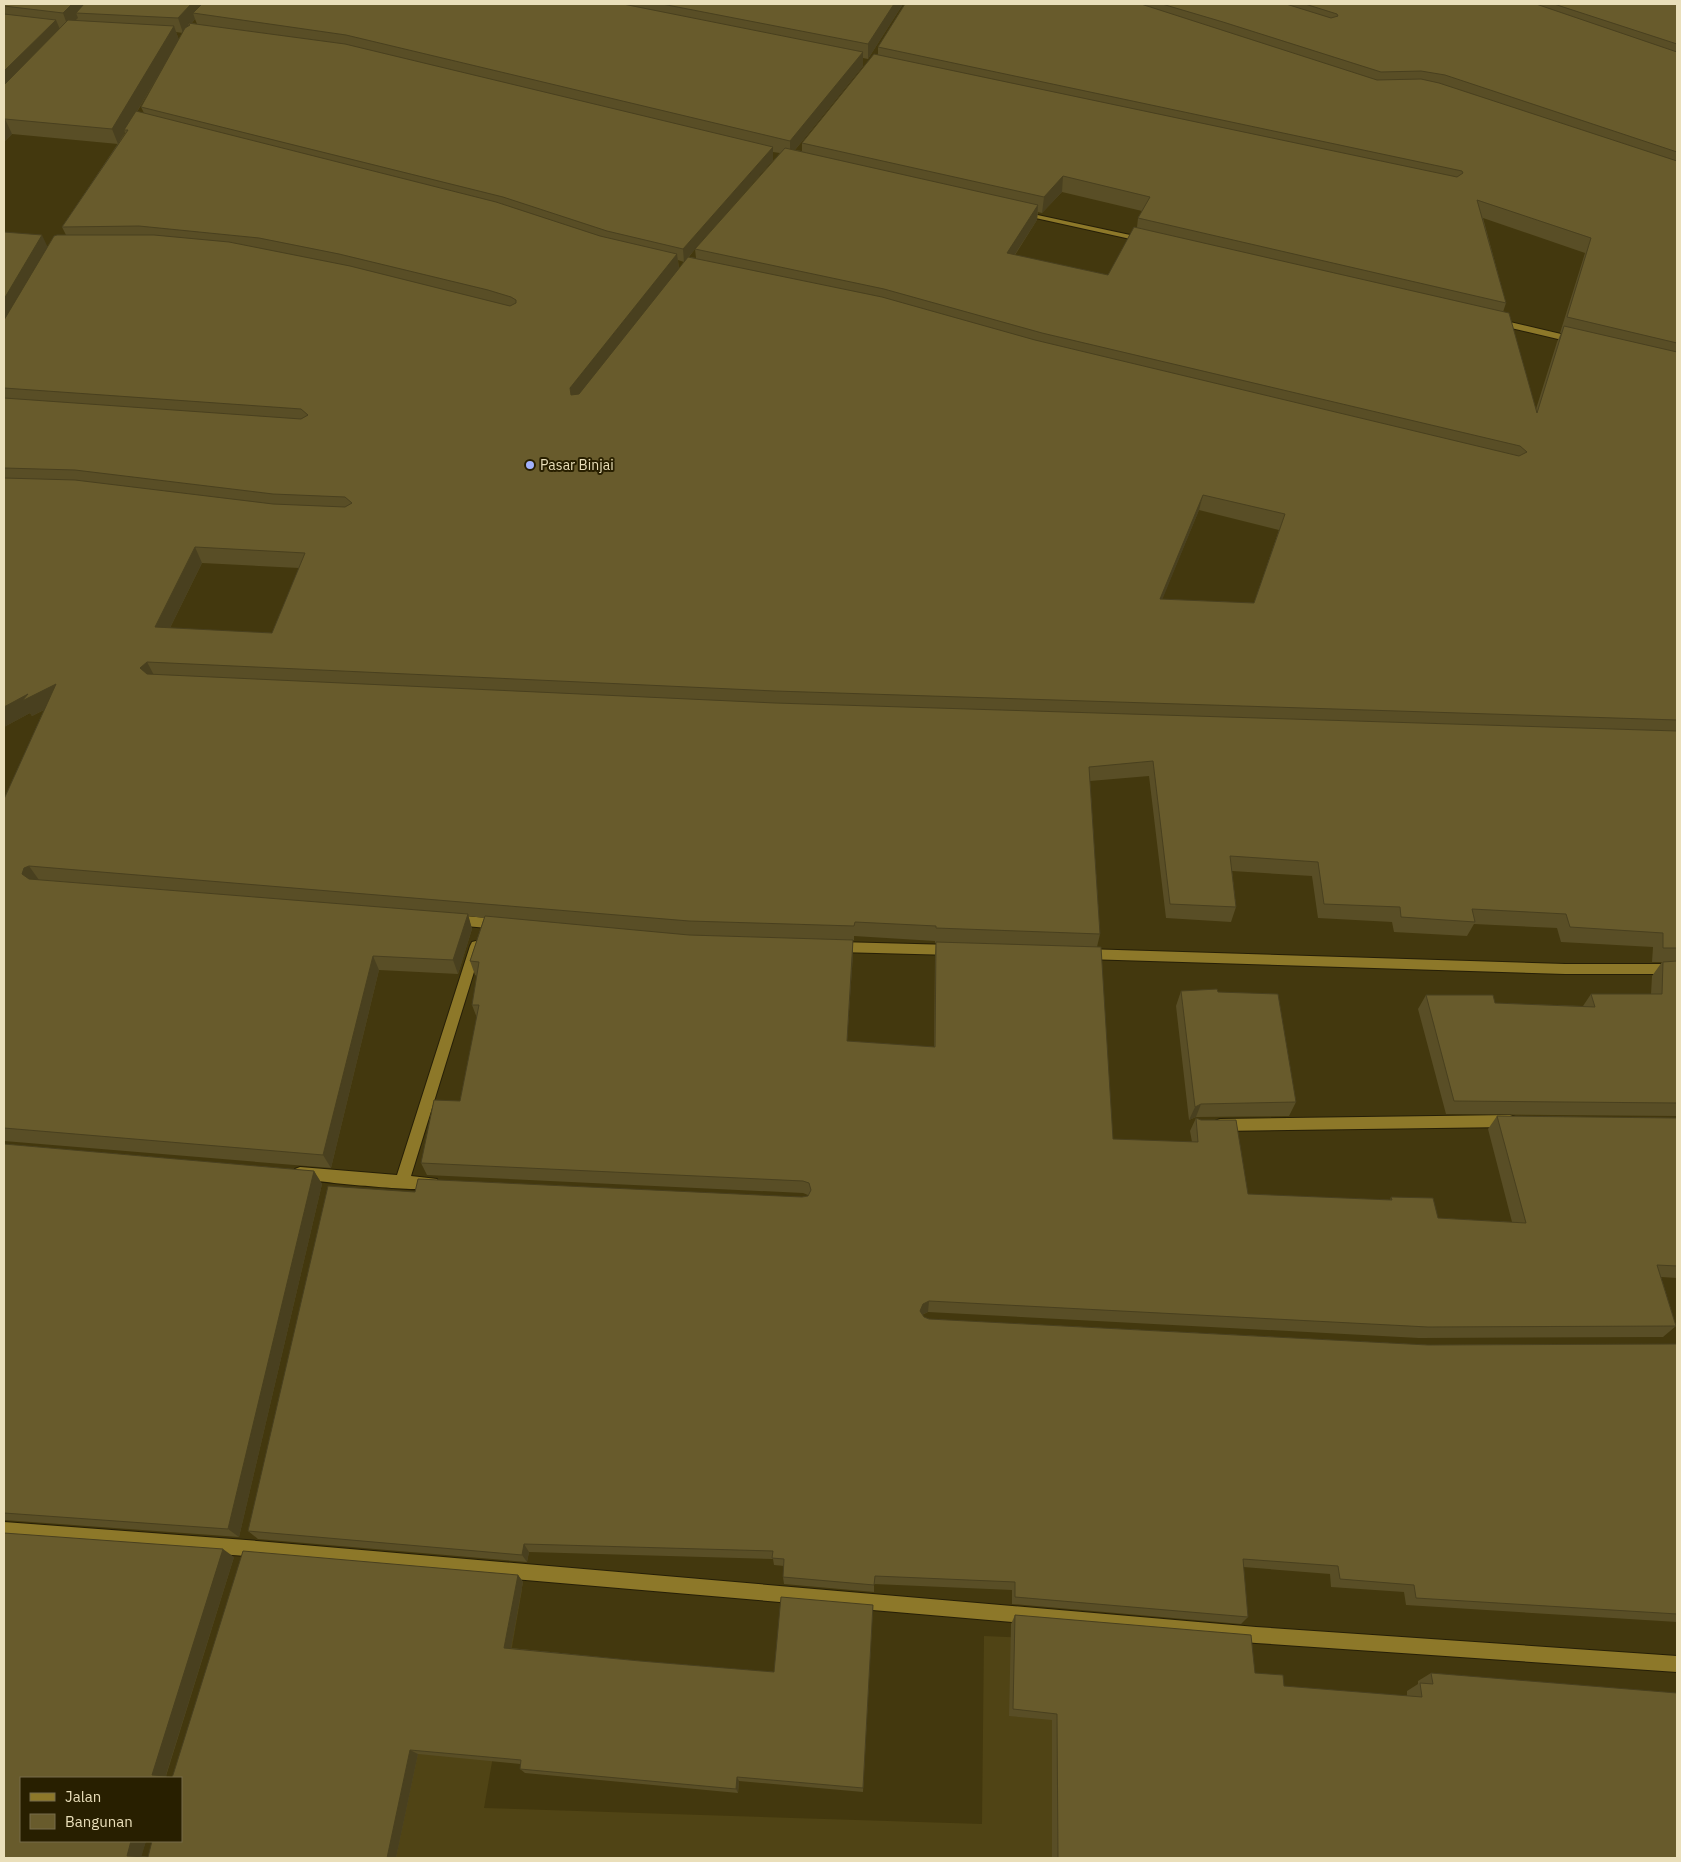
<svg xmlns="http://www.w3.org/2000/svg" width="1681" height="1862" viewBox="0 0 1681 1862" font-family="'IBM Plex Sans',sans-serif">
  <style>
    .built { fill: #504415 }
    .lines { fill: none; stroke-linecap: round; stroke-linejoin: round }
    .minor-casing { stroke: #261f07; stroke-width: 2 }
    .tertiary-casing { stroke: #261f07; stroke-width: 2 }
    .minor { fill: #8d7829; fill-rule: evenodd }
    .tertiary { fill: #8d7829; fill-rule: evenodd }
    .wall { fill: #594e26; fill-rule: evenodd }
    .shaded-wall { fill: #49401f }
    .building { fill: #685b2c; stroke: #49401f; fill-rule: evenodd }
    .poi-dot { fill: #a2b2fd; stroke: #281f00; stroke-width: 2 }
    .labels { text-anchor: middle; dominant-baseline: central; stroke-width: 4; stroke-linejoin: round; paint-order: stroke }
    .far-poi-label { font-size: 14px; fill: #eadfba; stroke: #281f00; text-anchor: start }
  </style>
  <rect width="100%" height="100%" fill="#43380e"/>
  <polygon class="built" points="522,1590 484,1808 982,1824 984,1636 1156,1644 1161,1858 291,1858"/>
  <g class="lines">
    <g class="minor-casing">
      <g id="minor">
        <polygon points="454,915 499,919 503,920 505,924 503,928 499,929 454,925 450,924 448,920 450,916"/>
        <path d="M476,941L480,942L482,946L411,1176L437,1179L439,1184L437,1189C428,1192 307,1182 295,1177L293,1173L295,1169L300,1167L397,1175L470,946L472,942Z"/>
        <polygon points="838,942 953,945 957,946 959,950 957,954 953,955 838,952 834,951 832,947 834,943"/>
        <polygon points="1085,949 1565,964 1677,964 1677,974 1565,974 1085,959 1081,958 1079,954 1081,950"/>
        <polygon points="1510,1115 1515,1117 1517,1121 1515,1125 1510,1127 1220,1131 1215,1129 1213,1125 1215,1121 1220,1119"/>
        <polygon points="4,1522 246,1540 1256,1627 1677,1656 1677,1672 1256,1643 246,1556 4,1538"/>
      </g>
    </g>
    <g class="tertiary-casing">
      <g id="tertiary">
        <polygon points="1019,211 1144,238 1148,240 1144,242 1022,215 1018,213"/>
        <polygon points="1497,319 1578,338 1579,340 1575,343 1494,324 1493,322"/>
      </g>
    </g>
    <use href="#minor" class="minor"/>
    <use href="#tertiary" class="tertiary"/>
  </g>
  <g class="wall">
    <path d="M4,4H903L868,59L863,58V66L795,150L802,151V143L878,55V47L905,4H1677V1116L1446,1114L1418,1009L1426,995L1495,1003L1583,1006L1591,994H1651L1652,976L1662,962H1652L1653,947L1561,942L1557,928L1474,924L1467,936L1394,932L1392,922L1318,918L1312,876L1232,871L1236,907L1231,922L1166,918L1149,776L1090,781L1100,934L1097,947L1113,1139L1192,1142L1190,1131L1196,1118L1248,1194L1390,1200L1391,1197L1438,1218L1512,1222L1488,1129L1497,1116L1677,1118V1278L1661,1277L1676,1326L1663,1337L1419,1338L928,1312L922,1315L924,1317L929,1319L1428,1345L1677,1344V1622L1406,1605L1404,1592L1331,1587L1330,1574L1243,1567L1248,1617L1241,1624L1012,1604V1590L874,1584V1592L784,1584L783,1577L784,1566L774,1565L773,1559L529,1552L527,1562L258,1539L248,1531L415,1192L802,1197L808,1196V1195L803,1193L427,1175L421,1163L460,1101L477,1018L472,1005L477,976L475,975L470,961L484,918L468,916L472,929L458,974L379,970L331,1168L4,1141V799L44,710L32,716L30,713L4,727V232L47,247L66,235L62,227L125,133V132L118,144L12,134L4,142ZM195,19L197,24L192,23ZM176,32L183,33L179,40ZM167,61L141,107L144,113L137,112ZM773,152L780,153L698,246L773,160ZM1062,192L1142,211L1138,218L1137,227L1108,275L1015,255L1037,220L1038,212L1042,213ZM1483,218L1585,253L1560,333H1561L1557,342L1536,409L1503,312L1506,303ZM695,249L696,258L689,257ZM678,260L684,262L679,269ZM1199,510L1279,530L1254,603L1162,599ZM202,563L299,568L272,633L170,628ZM854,936L935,941V943H936L935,956L934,1047L847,1041L853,954V940H854Z"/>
    <polygon points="1181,991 1218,992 1296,1102 1289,1116 1196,1117 1189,1120 1176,1006"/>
    <polygon points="4,1144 314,1171 322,1184 239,1537 4,1520"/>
    <path d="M234,1557L166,1776L172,1777L518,1575L523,1582L511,1648L640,1661L774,1672L873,1605L863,1792L739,1781L738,1793L525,1773L520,1769V1764L418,1754L396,1858H4ZM181,1778L148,1857L141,1856L146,1841H21Z"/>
    <polygon points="1015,1615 1255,1673 1284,1686 1407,1696 1407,1691 1418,1684 1418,1681 1431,1673 1677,1858 1052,1858 1052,1720 1009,1716 1011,1624"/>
  </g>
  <g class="shaded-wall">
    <polygon points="72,4 92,4 76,13 78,18 68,27 63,13"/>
    <polygon points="191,4 209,4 193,13 195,19 190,25 188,23 189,26 183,33 178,18"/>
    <polygon points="894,4 903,4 868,59 868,44"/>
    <polygon points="56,20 62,34 4,92 4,71"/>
    <polygon points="174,26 179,40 126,130 124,130 125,132 118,144 112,129"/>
    <polygon points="863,52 863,66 790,156 790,141"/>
    <polygon points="5,119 12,134 4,142 4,121"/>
    <polygon points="773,147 773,160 684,262 683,249"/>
    <polygon points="1063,176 1062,192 1042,213 1044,197"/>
    <polygon points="1038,205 1037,220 1006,268 1007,253"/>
    <polygon points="42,235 49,250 4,328 4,299"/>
    <polygon points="677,254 679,269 573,404 570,388"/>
    <polygon points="1203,495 1199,510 1156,615 1160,599"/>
    <polygon points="195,547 202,563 163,642 155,627"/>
    <polygon points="147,662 155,677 148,683 140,668"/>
    <polygon points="56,684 65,699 32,716 30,713 4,727 4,707 28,694"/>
    <polygon points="29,866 39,880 32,888 22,874 24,868"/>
    <polygon points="468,914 472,929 458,974 453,960"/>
    <polygon points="853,940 853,954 846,1055 847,1041"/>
    <polygon points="373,956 379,970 331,1168 323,1155"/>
    <polygon points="1201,1104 1196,1117 1189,1120 1195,1107"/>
    <polygon points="314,1171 322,1184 239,1537 228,1529"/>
    <polygon points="929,1301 928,1312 921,1315 920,1311 923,1304"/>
    <polygon points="524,1544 529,1552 527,1562 522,1555"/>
    <polygon points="223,1549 234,1557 165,1778 152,1775"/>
    <polygon points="518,1575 523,1582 510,1654 504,1648"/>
    <polygon points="410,1750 418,1754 396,1858 387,1858"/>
    <polygon points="737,1777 739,1781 738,1793 736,1789"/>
    <polygon points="131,1841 146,1841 141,1858 127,1856"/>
  </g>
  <g class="building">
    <polygon points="4,4 72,4 63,13 4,6"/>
    <polygon points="84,4 191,4 178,18 76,13"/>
    <polygon points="202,4 623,4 863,52 790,141 346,35 193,13"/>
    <polygon points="662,4 894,4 868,44"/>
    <polygon points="905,4 1141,4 1377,80 1421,79 1439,83 1677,161 1677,343 1567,317 1591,238 1477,200 1506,303 1138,218 1150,197 1063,176 1044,197 802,143 874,54 1457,177 1463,173 1462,171 878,47"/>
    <polygon points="1162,4 1286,4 1331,18 1338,16 1337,14 1305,4 1536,4 1677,52 1677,152 1445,75 1421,71 1381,72 1223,22"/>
    <polygon points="1554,4 1677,4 1677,44"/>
    <polygon points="4,14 56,20 4,71"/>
    <polygon points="68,20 174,26 112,129 5,119 4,121 4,85"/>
    <polygon points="188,23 345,44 773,147 683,249 607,231 503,197 141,107 185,28 190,25"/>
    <path d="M136,111L496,202L600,236L677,254L570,388L571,395L579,394L688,257L882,297L1035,340L1519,456L1527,452L1520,446L1042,333L884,289L695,249L785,148L1038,205L1007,253L1108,275L1134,227L1509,313L1537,413L1564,326L1677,352V720L775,691L147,662L140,668L147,674L775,703L1677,731V948H1663V933L1570,927L1566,914L1472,909L1475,922L1401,917L1400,907L1324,904L1318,862L1230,856L1236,907L1170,904L1153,761L1089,767L1100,934L936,928V926L855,922L854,926L689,921L29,866L24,868L22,874L29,879L468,914L453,960L373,956L323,1155L4,1128V799L56,684L22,701L28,694L4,707V478L75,480L273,504L345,507L352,503L345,497L273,494L75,470L4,468V398L301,419L308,415L301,409L4,388V320L54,236L57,235H154L229,242L350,266L510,306L516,303V300L511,297L488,290L339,254L259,238L139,226L62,227L128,130H124ZM1203,495L1285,514L1254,603L1160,599ZM195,547L305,553L272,633L155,627Z"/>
    <polygon points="4,232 42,235 4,299"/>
    <polygon points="485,916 689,935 853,940 847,1041 935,1047 936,942 1101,947 1113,1139 1198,1142 1196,1118 1201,1120 1236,1120 1248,1194 1392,1200 1391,1197 1433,1198 1438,1218 1526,1223 1497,1116 1677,1118 1677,1266 1657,1265 1676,1326 1428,1327 929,1301 923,1304 920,1311 924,1317 929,1319 1428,1345 1677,1344 1677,1614 1416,1598 1414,1585 1340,1579 1338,1566 1243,1559 1248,1617 1015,1597 1015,1582 875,1576 874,1585 783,1577 784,1559 772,1558 773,1551 524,1544 522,1555 248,1531 328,1186 415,1192 418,1179 802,1197 808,1196 811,1190 809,1183 803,1181 421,1163 434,1100 460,1101 479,1005 472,1005 479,962 470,961"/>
    <polygon points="1677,961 1677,1103 1454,1101 1426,995 1493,995 1495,1003 1595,1007 1591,994 1662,994 1663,962"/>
    <polygon points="1217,989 1218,992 1278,994 1296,1102 1201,1104 1195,1107 1181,991"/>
    <polygon points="4,1144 314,1171 228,1529 4,1513"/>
    <polygon points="4,1533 223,1549 152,1775 167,1776 168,1778 21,1778 21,1841 131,1841 127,1856 148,1857 152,1841 181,1841 181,1778 171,1778 173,1775 243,1551 518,1575 504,1648 640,1661 774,1672 781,1597 873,1605 863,1788 737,1777 736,1789 520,1769 521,1760 410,1750 387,1858 4,1858"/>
    <polygon points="1015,1615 1251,1635 1255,1673 1283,1675 1284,1686 1422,1697 1420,1683 1433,1684 1431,1673 1677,1693 1677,1858 1058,1858 1057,1714 1013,1709"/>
  </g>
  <circle class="poi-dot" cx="530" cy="465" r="5"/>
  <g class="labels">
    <g class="far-poi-label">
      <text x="540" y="465">Pasar Binjai</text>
    </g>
  </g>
  <rect width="1681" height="1862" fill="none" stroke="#eadfba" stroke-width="10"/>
  <rect x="20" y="1777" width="162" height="65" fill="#281f00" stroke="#766c4a"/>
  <rect x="30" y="1793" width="25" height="8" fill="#8d7829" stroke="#766c4a"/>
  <text x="65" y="1802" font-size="15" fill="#eadfba">Jalan</text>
  <rect x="30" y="1814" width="25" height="15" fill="#685b2c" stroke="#766c4a"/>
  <text x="65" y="1827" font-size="15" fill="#eadfba">Bangunan</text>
</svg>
